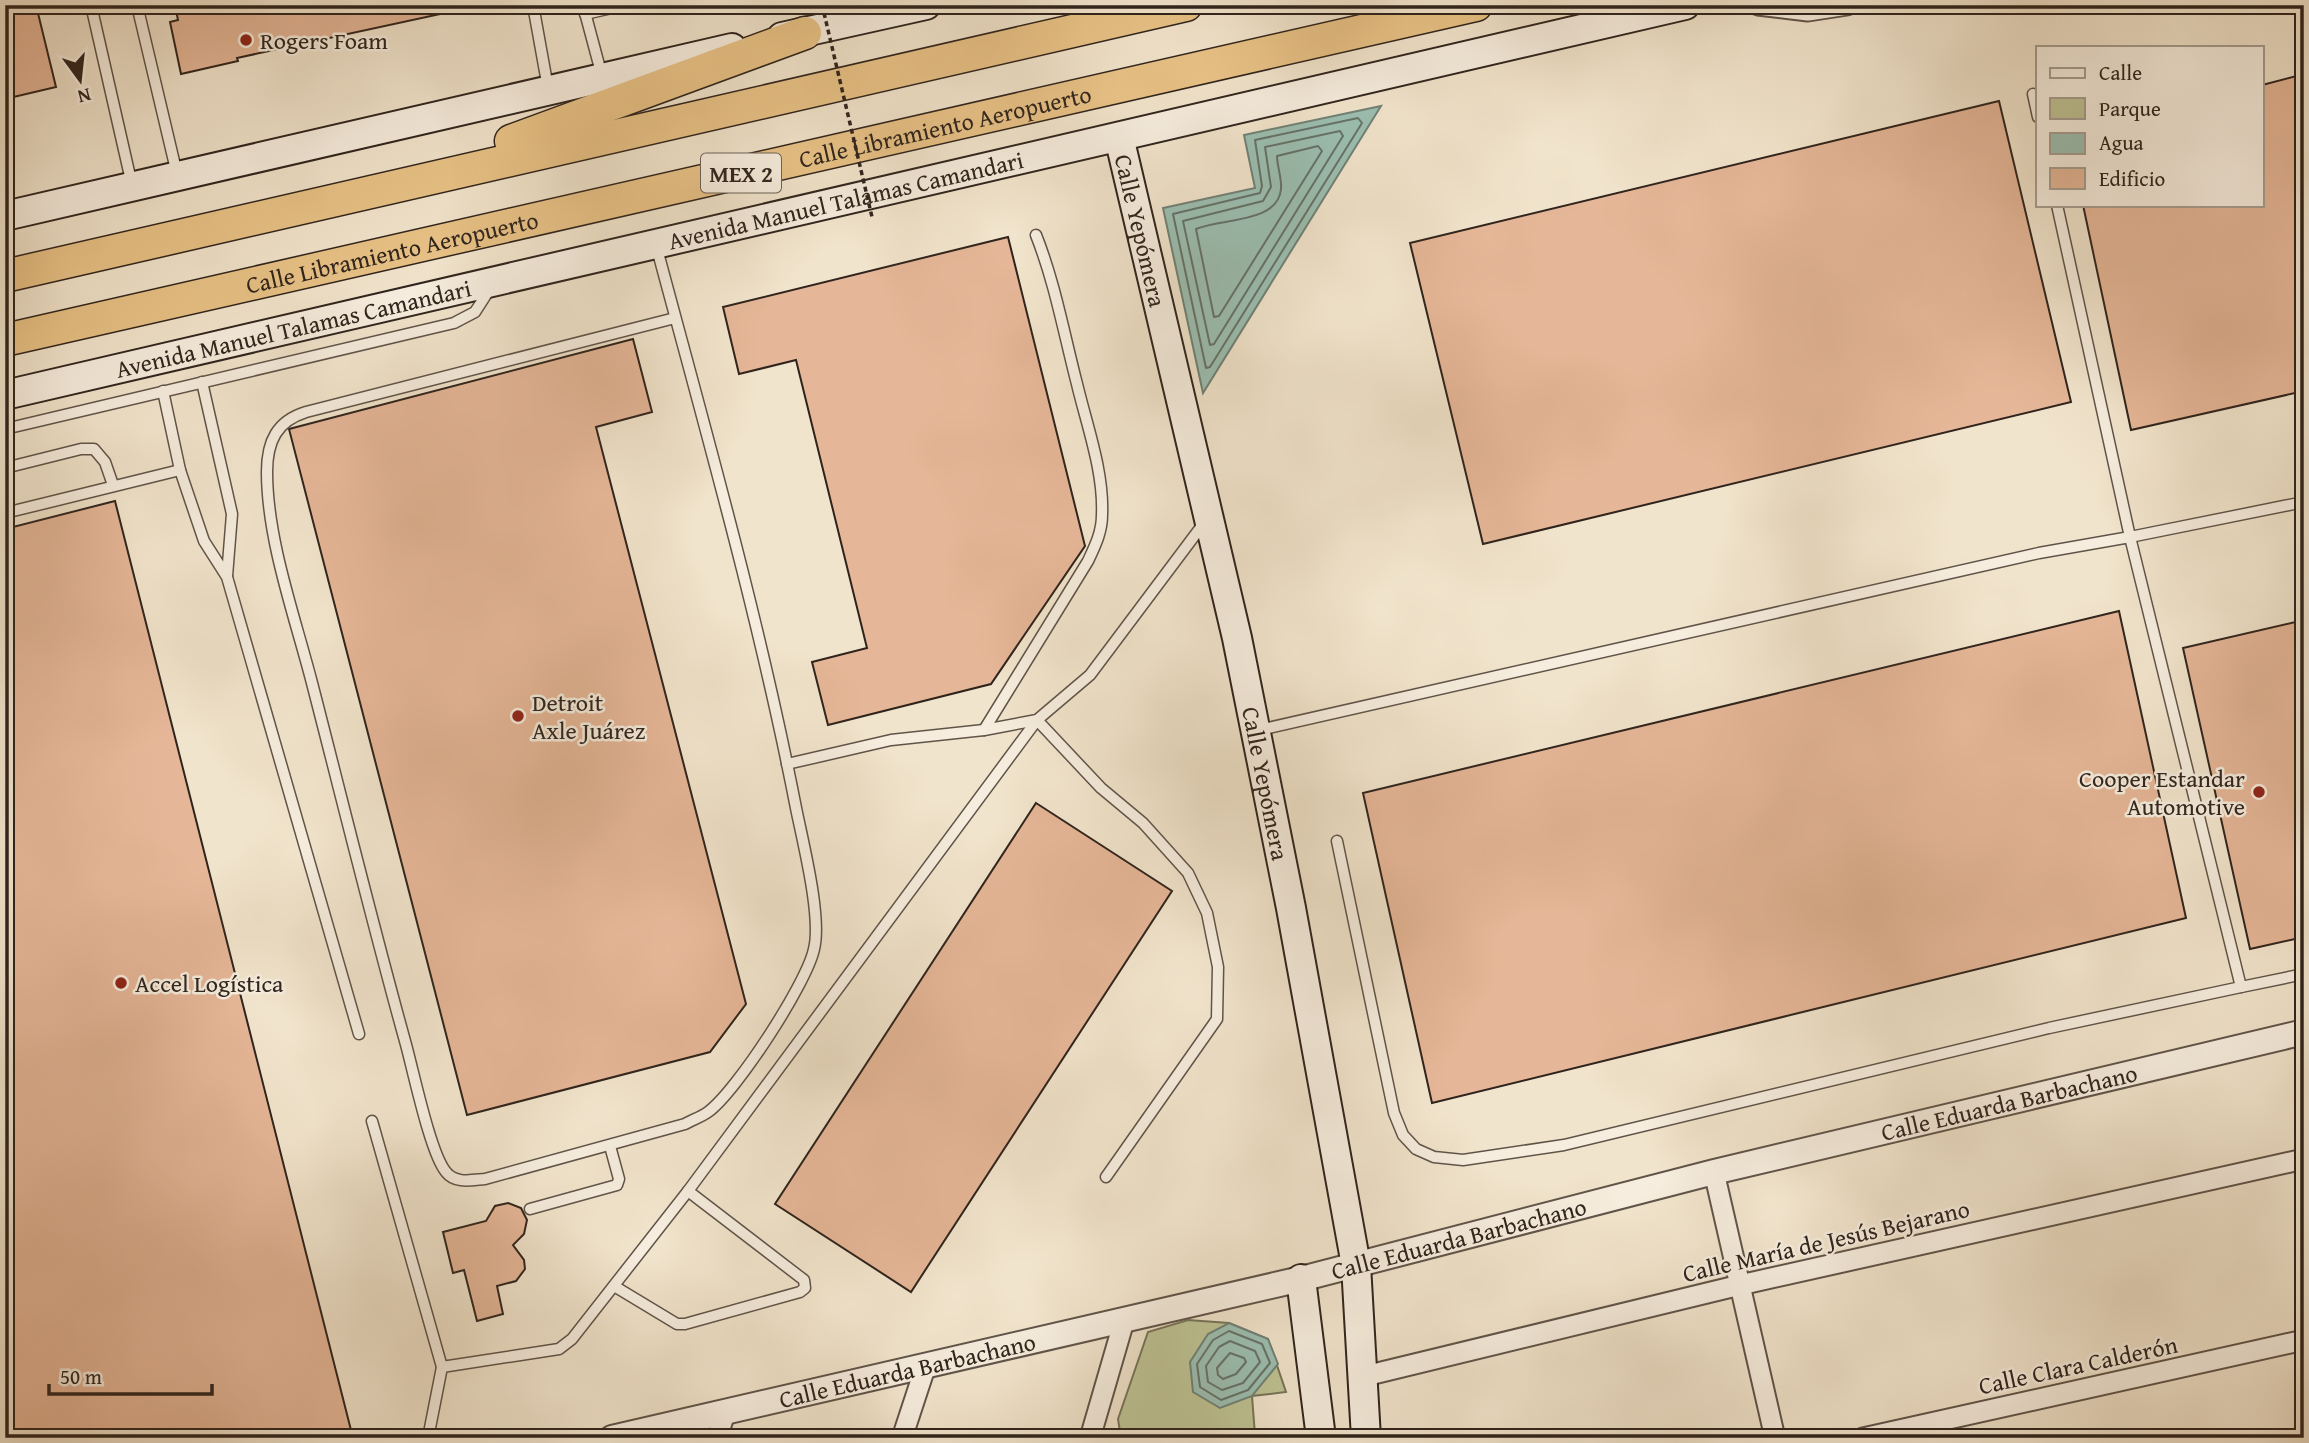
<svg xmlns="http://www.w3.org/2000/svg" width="2309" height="1443" viewBox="0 0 2309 1443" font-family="'Gentium Book Plus',serif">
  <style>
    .green { fill: #bec394; stroke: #767458; stroke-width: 2 }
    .water { fill: #9bbfb2; stroke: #708176; stroke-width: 2 }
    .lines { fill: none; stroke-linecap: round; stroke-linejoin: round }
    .shore { stroke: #657268; stroke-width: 2 }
    .building { fill: #e5b697; stroke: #2f241d; stroke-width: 2 }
    .service-casing { stroke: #605449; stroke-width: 13 }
    .minor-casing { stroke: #605449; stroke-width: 23 }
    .tertiary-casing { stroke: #605449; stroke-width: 28 }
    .secondary-casing { stroke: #2f241d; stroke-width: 32 }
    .trunk-casing { stroke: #2f241d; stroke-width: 35 }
    .service { stroke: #f6edde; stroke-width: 10 }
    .minor { stroke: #f6edde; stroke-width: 19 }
    .tertiary { stroke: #f6edde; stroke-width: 24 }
    .secondary { stroke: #f6edde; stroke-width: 28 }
    .trunk { stroke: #e8c286; stroke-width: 32 }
    .path-bridge { stroke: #2f241d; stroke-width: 3.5; stroke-dasharray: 5 3.5; stroke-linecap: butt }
    .poi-dot { fill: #8f2418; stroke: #f6edde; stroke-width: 2.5 }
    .labels { text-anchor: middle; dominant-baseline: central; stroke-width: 5; stroke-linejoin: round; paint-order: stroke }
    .shield { fill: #f6edde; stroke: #6b6057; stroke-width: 2 }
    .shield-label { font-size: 23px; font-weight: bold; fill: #2f241d }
    .poi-label { font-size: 24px; fill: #2f241d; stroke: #f6edde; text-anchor: start }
    .street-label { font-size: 24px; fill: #2f241d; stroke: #f6edde }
  </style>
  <rect width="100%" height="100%" fill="#f1e4cc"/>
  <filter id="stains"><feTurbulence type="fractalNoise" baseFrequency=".00286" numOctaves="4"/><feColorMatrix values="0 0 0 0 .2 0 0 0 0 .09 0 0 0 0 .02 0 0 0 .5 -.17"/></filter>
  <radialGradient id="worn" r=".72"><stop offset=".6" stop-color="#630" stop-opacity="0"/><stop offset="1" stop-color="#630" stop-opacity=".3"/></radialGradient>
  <polygon class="green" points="1188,1320 1229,1323 1268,1339 1286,1392 1252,1396 1255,1435 1291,1432 1291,1438 1121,1438 1118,1419 1148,1332"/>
  <g class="water">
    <polygon points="1381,106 1203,393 1163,208 1255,188 1244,135"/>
    <polygon points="1229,1323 1268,1339 1278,1364 1252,1396 1220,1408 1193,1392 1190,1362 1208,1334"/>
  </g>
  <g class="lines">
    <g class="shore">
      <polygon points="1358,118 1362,123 1210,367 1206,368 1173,214 1260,193 1262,186 1255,140"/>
      <polygon points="1340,131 1343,136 1214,344 1210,345 1183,221 1263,201 1271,187 1265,147"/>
      <path d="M1318,146L1322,151L1219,316L1214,317L1196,229C1220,218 1278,224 1281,189C1282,178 1277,166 1277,156Z"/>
      <polygon points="1229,1331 1262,1344 1270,1363 1248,1390 1221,1400 1200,1387 1197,1364 1213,1340"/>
      <polygon points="1230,1341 1255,1351 1260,1362 1243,1383 1222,1390 1208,1382 1206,1366 1219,1347"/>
      <polygon points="1230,1353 1244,1358 1246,1362 1236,1374 1223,1379 1218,1375 1217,1368"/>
    </g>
  </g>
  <g class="building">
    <polygon points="5,5 36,5 56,87 5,99"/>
    <polygon points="175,5 444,5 445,13 237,58 238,61 181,74 170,22 178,20"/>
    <polygon points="2304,74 2304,391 2131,430 2083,205 2262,205 2262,85"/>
    <polygon points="1999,101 2071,402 1483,544 1410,243"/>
    <polygon points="1008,237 1085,546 991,684 828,725 812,662 867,648 796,360 739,374 723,307"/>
    <polygon points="633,339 652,412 596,427 746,1004 710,1052 467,1115 289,429"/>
    <polygon points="115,501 353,1438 5,1438 5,529"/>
    <polygon points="2119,611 2186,918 1432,1103 1363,793"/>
    <polygon points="2304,620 2304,937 2250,949 2183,648"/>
    <polygon points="1036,803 1172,891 911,1292 775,1204"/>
    <polygon points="508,1203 521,1208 527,1220 524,1234 513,1245 524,1260 525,1269 516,1281 497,1286 503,1314 477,1321 464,1270 453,1273 443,1232 486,1221 495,1206"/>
  </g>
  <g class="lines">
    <g class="service-casing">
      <g id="service">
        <polyline points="91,5 132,185"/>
        <polyline points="137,5 177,174"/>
        <polyline points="533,5 548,88"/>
        <polyline points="583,5 602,76"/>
        <polyline points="585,14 625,5"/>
        <polyline points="2033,94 2038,117"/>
        <polyline points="2057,205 2130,537 2304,502"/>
        <path d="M656,245C706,432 759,618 796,808C803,843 822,917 814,949C807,983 736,1092 708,1112C701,1117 692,1120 685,1124L485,1179C472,1180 455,1184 446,1172C430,1153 413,1069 405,1041C372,922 343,803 312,683C295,617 267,540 267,472C267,441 277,421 306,412L675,318"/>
        <polyline points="202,382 232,514 227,576"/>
        <polyline points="163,391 180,470 204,541 227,577 359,1034"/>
        <polyline points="5,429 454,323 475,312 491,287"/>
        <polyline points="5,468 81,449 94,449 105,462 113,485"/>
        <polyline points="5,513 180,470"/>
        <path d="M984,730L1088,561C1095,546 1102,532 1102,515C1104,472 1087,426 1077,384C1064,334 1055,283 1036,235"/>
        <polyline points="1259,730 2039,553 2130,537 2241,987 2304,974"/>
        <polyline points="787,764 891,740 984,730 1037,720 1090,675 1204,523"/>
        <polyline points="1337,841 1394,1113 1403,1135 1416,1149 1434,1157 1463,1160 1564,1145 2049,1028 2241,987"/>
        <polyline points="372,1121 442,1367"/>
        <polyline points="530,1209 617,1185 619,1179 610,1146"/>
        <polyline points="614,1286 677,1324 685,1324 800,1292 805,1288 804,1280 688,1191"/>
        <polyline points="428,1438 442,1367 559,1349 572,1339 688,1191 1037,720 1101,788 1143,823 1188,873 1207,913 1218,967 1217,1019 1106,1177"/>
      </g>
    </g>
    <g class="minor-casing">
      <g id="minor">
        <polyline points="1758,5 1808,11 1847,5"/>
        <polyline points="1714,1172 1775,1438"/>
        <polyline points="1361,1377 1740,1285 2304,1159"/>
        <polyline points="717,1438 725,1413"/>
        <polyline points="902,1438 925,1368"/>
        <polyline points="1090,1438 1124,1321"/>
        <polyline points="1863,1438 2304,1340"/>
      </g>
    </g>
    <g class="tertiary-casing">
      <g id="tertiary">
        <path id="s1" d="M612,1438L1301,1279L1714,1172L2304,1032"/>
      </g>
    </g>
    <g class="secondary-casing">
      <g id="secondary">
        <polyline points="782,37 926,5"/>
        <path id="s2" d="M1119,137L1237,638L1291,908L1356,1265L1366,1438"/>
        <polyline points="5,216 732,48"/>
        <path id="s3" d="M5,395L1685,5"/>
        <polyline points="1301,1279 1321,1438"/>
      </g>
    </g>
    <g class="trunk-casing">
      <g id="trunk">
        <polyline points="511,141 805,33"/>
        <polyline points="5,276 1186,5"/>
        <path id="s4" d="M5,340L1476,5"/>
      </g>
    </g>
    <use href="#service" class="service"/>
    <use href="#minor" class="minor"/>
    <use href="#tertiary" class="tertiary"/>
    <use href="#secondary" class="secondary"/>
    <use href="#trunk" class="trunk"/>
    <polyline class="path-bridge" points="824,13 872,217"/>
  </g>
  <g class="poi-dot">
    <circle cx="246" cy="40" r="7"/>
    <circle cx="518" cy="716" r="7"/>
    <circle cx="2259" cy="792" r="7"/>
    <circle cx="121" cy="983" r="7"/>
  </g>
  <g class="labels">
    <rect class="shield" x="701" y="153.5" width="80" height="39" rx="5"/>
    <g class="shield-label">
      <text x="741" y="173">MEX 2</text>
    </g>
    <g class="poi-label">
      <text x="260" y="40">Rogers Foam</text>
      <text x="532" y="702">Detroit<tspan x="532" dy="28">Axle Juárez</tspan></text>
      <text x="2245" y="778" text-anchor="end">Cooper Estandar<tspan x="2245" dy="28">Automotive</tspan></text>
      <text x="135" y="983">Accel Logística</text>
    </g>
    <g class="street-label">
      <text stroke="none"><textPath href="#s4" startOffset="964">Calle Libramiento Aeropuerto</textPath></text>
      <text stroke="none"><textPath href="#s3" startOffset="863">Avenida Manuel Talamas Camandari</textPath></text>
      <text stroke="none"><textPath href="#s2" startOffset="96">Calle Yepómera</textPath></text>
      <text stroke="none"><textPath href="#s4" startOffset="397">Calle Libramiento Aeropuerto</textPath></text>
      <text stroke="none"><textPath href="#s3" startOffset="296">Avenida Manuel Talamas Camandari</textPath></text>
      <text stroke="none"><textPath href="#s2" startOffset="663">Calle Yepómera</textPath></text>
      <text stroke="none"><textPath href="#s1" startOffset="1437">Calle Eduarda Barbachano</textPath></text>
      <text stroke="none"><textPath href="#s1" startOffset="870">Calle Eduarda Barbachano</textPath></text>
      <text transform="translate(1826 1241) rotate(-13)">Calle María de Jesús Bejarano</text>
      <text transform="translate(2078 1365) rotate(-12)">Calle Clara Calderón</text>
      <text stroke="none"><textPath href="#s1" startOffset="303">Calle Eduarda Barbachano</textPath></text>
    </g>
  </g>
  <rect width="2309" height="1443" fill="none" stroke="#f1e4cc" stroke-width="28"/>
  <rect x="7" y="7" width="2295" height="1429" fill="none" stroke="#2f241d" stroke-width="3.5"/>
  <rect x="14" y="14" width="2281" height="1415" fill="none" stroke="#2f241d" stroke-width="2"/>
  <rect x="2036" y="46" width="228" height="161" fill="#f6edde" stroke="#a69d91" stroke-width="2"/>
  <rect x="2050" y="68" width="35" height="10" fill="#f6edde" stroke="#a69d91" stroke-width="2"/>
  <text x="2099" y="80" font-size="21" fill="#2f241d">Calle</text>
  <rect x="2050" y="98" width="35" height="21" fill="#bec394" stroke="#a69d91" stroke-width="2"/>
  <text x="2099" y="116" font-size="21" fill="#2f241d">Parque</text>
  <rect x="2050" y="133" width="35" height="21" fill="#9bbfb2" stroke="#a69d91" stroke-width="2"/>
  <text x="2099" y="150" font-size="21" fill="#2f241d">Agua</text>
  <rect x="2050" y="168" width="35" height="21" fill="#e5b697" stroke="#a69d91" stroke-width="2"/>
  <text x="2099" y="186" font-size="21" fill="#2f241d">Edificio</text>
  <g transform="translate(80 80) rotate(165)" stroke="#f6edde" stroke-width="5" paint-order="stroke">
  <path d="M0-5L12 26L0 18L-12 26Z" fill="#2f241d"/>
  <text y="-10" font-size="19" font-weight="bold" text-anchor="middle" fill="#2f241d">N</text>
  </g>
  <path d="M49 1384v10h163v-10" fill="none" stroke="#2f241d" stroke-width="3.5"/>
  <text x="60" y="1384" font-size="21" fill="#2f241d" stroke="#f6edde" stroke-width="5" paint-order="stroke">50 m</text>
  <rect width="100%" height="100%" filter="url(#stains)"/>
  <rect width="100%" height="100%" fill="url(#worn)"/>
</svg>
